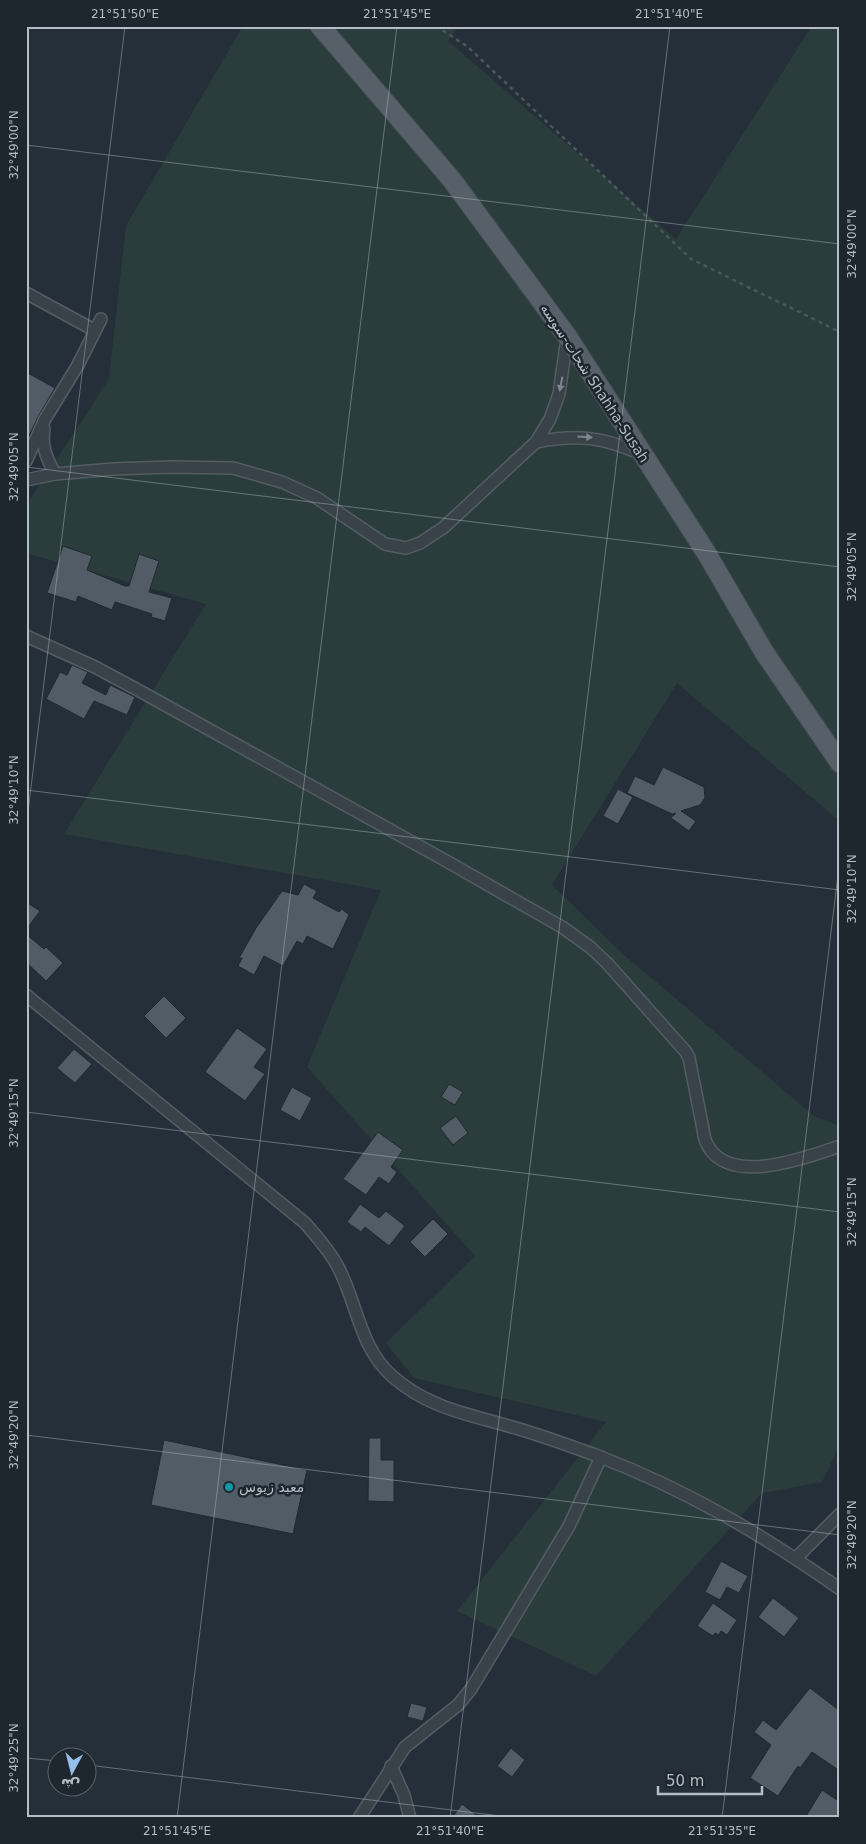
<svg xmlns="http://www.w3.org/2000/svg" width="866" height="1844" viewBox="0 0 866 1844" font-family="'DejaVu Sans',Vazirmatn,sans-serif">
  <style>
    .green { fill: #2a3d3c }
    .building { fill: #515c67; stroke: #202830 }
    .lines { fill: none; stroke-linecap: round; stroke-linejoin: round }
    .street-casing { stroke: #545c64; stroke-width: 14 }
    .primary-casing { stroke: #424a52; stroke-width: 21 }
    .path { stroke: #475859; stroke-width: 2.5; stroke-dasharray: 4 4; stroke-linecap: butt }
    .street { stroke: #394149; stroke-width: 11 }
    .primary { stroke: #576069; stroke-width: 19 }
    .oneway { fill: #7d858d }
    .ticks { fill: none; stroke: #b4bcc5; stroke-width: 1; stroke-opacity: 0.45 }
    .culture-dot { fill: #0f9aa8; stroke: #1e262e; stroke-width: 2 }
    .labels { text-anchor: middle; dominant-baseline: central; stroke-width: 5; stroke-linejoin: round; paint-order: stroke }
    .street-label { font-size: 14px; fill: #b4bcc5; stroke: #1e262e }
    .poi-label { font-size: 14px; fill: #b4bcc5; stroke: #1e262e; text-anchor: start }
    .neatline { fill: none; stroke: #b4bcc5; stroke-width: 2 }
    .ticks-label { font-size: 12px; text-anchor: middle; fill: #b4bcc5 }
  </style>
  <rect width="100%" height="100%" fill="#252f39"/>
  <polygon class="green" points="243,26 459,26 448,41 676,239 812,26 840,26 840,812 836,818 677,683 552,885 623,954 814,1116 840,1126 840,1444 822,1482 762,1493 596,1676 457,1611 606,1422 414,1378 386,1343 475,1256 307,1067 381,890 64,834 206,604 26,553 26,506 109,379 126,226"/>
  <g class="building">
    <polygon points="26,372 55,388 39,415 26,442"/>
    <polygon points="63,546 92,556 87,570 125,586 129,586 139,554 159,561 149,592 172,598 165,621 151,617 152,614 115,602 112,610 78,596 76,602 47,593"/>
    <polygon points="72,665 88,672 82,683 106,695 110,685 135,697 127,715 94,701 84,719 46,699 60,672 67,675"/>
    <polygon points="663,767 704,787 705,798 700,805 681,811 696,821 689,831 671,818 676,813 672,814 627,793 635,776 654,785"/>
    <polygon points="618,789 633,797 618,824 603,816"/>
    <polygon points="304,884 317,891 313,898 339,912 342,909 349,915 333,949 307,936 303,944 297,941 283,966 264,956 254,975 238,966 242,958 239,958 256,928 282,891 298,895"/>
    <polygon points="26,902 40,911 26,930"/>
    <polygon points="26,934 44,949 46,947 63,963 46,981 26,962"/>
    <polygon points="164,996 186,1018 166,1038 144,1016"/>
    <polygon points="237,1028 267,1049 254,1067 265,1074 245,1101 205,1072"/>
    <polygon points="74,1049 92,1064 75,1083 57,1068"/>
    <polygon points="449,1084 463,1092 455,1105 441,1097"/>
    <polygon points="292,1087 312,1098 300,1121 280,1110"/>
    <polygon points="456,1116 468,1133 453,1145 440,1128"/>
    <polygon points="378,1132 403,1150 391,1167 397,1172 389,1184 379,1177 366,1195 343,1179"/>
    <polygon points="360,1204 379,1218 386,1211 405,1226 389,1246 365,1227 361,1232 347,1222"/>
    <polygon points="433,1219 448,1234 425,1257 410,1242"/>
    <polygon points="369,1438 381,1438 381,1460 394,1460 394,1502 368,1501"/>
    <polygon points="164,1440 307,1470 293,1534 151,1505"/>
    <polygon points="721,1561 748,1576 739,1593 727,1587 720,1600 705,1592"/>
    <polygon points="773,1598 799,1618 784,1637 758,1617"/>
    <polygon points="713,1603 737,1620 727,1635 721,1631 719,1635 715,1633 713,1636 697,1626"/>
    <polygon points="810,1688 840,1711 840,1771 812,1752 800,1768 798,1766 778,1796 750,1778 771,1745 754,1732 763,1720 776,1730"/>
    <polygon points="411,1703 427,1707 423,1721 407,1717"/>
    <polygon points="511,1748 525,1760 512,1777 497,1766"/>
    <polygon points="822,1790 840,1802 840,1818 805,1818"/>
    <polygon points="462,1804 480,1818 452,1818"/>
  </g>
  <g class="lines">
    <g class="street-casing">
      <g id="street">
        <polyline points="26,293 94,330"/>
        <path d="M44,429C41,446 47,459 55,474"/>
        <path d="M536,442C578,434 603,437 641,454"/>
        <polyline points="26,461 45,419 78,365 101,319"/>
        <polyline points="26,480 55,474 113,469 171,467 233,468 282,482 317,498 385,544 406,548 420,543 443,528 536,442 550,419 559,394 567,338"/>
        <path d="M26,636L95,667L138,690L448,862L562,927L590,947L607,963L686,1052L689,1058C693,1078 697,1099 701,1119C703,1126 703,1135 706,1142C726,1188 805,1158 840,1146"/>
        <path d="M26,995L305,1223C316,1236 329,1250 337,1265C357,1301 359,1347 392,1376C428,1408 468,1414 512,1427C541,1435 570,1446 598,1456C687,1490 763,1535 840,1589"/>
        <polyline points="796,1558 840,1514"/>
        <polyline points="391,1766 404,1795 410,1818"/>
        <polyline points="359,1818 405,1747 458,1705 471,1689 569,1526 601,1457"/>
      </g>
    </g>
    <g class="primary-casing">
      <polyline id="primary" points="320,26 452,180 567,336 707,554 764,652 840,763"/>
    </g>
    <polyline class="path" points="436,26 468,47 691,259 840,332"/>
    <use href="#street" class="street"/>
    <use href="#primary" class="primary"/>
  </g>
  <defs><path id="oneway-solid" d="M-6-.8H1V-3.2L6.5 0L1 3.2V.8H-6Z" transform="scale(1.25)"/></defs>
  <g class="oneway">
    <use href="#oneway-solid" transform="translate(561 384) rotate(101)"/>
    <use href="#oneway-solid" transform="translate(585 437) rotate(3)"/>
  </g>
  <path class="ticks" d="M26,145L840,244M26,467L840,567M26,790L840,890M26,828L125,26M26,1112L840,1212M26,1435L840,1535M26,1758L58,1761M88,1765L516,1818M177,1818L397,26M450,1818L670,26M722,1818L840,859"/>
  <circle class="culture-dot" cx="229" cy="1487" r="5"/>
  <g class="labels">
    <g class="street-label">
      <text transform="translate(595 383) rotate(57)">شحات-سوسه Shahha-Susah</text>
    </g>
    <g class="poi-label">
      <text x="239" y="1487">معبد زيوس</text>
    </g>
  </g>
  <rect width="866" height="1844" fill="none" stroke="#1e262e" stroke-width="55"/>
  <g transform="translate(72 1772) rotate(187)"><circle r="24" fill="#1e262e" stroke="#5a626a"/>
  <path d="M0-4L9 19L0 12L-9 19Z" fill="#93beeb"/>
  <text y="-8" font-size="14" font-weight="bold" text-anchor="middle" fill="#b4bcc5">ش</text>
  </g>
  <path d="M658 1786v8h104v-8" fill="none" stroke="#b4bcc5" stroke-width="2.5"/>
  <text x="666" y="1786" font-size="15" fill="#b4bcc5" stroke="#1e262e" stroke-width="4" paint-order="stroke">50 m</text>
  <rect x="28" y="28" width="810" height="1788" class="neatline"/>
  <g class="ticks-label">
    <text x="125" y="18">21°51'50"E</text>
    <text x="397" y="18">21°51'45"E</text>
    <text x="669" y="18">21°51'40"E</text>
    <text transform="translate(14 145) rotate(-90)" y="4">32°49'00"N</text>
    <text transform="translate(852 244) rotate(-90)" y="4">32°49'00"N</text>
    <text transform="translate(14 467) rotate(-90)" y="4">32°49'05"N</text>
    <text transform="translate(852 567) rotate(-90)" y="4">32°49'05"N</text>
    <text transform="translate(14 790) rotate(-90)" y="4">32°49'10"N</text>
    <text transform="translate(852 889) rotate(-90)" y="4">32°49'10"N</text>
    <text transform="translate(14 1113) rotate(-90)" y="4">32°49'15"N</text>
    <text transform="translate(852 1212) rotate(-90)" y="4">32°49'15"N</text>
    <text transform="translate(14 1435) rotate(-90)" y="4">32°49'20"N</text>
    <text transform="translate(852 1535) rotate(-90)" y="4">32°49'20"N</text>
    <text transform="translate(14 1758) rotate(-90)" y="4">32°49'25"N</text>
    <text x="177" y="1835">21°51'45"E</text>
    <text x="450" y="1835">21°51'40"E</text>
    <text x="722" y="1835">21°51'35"E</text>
  </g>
</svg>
